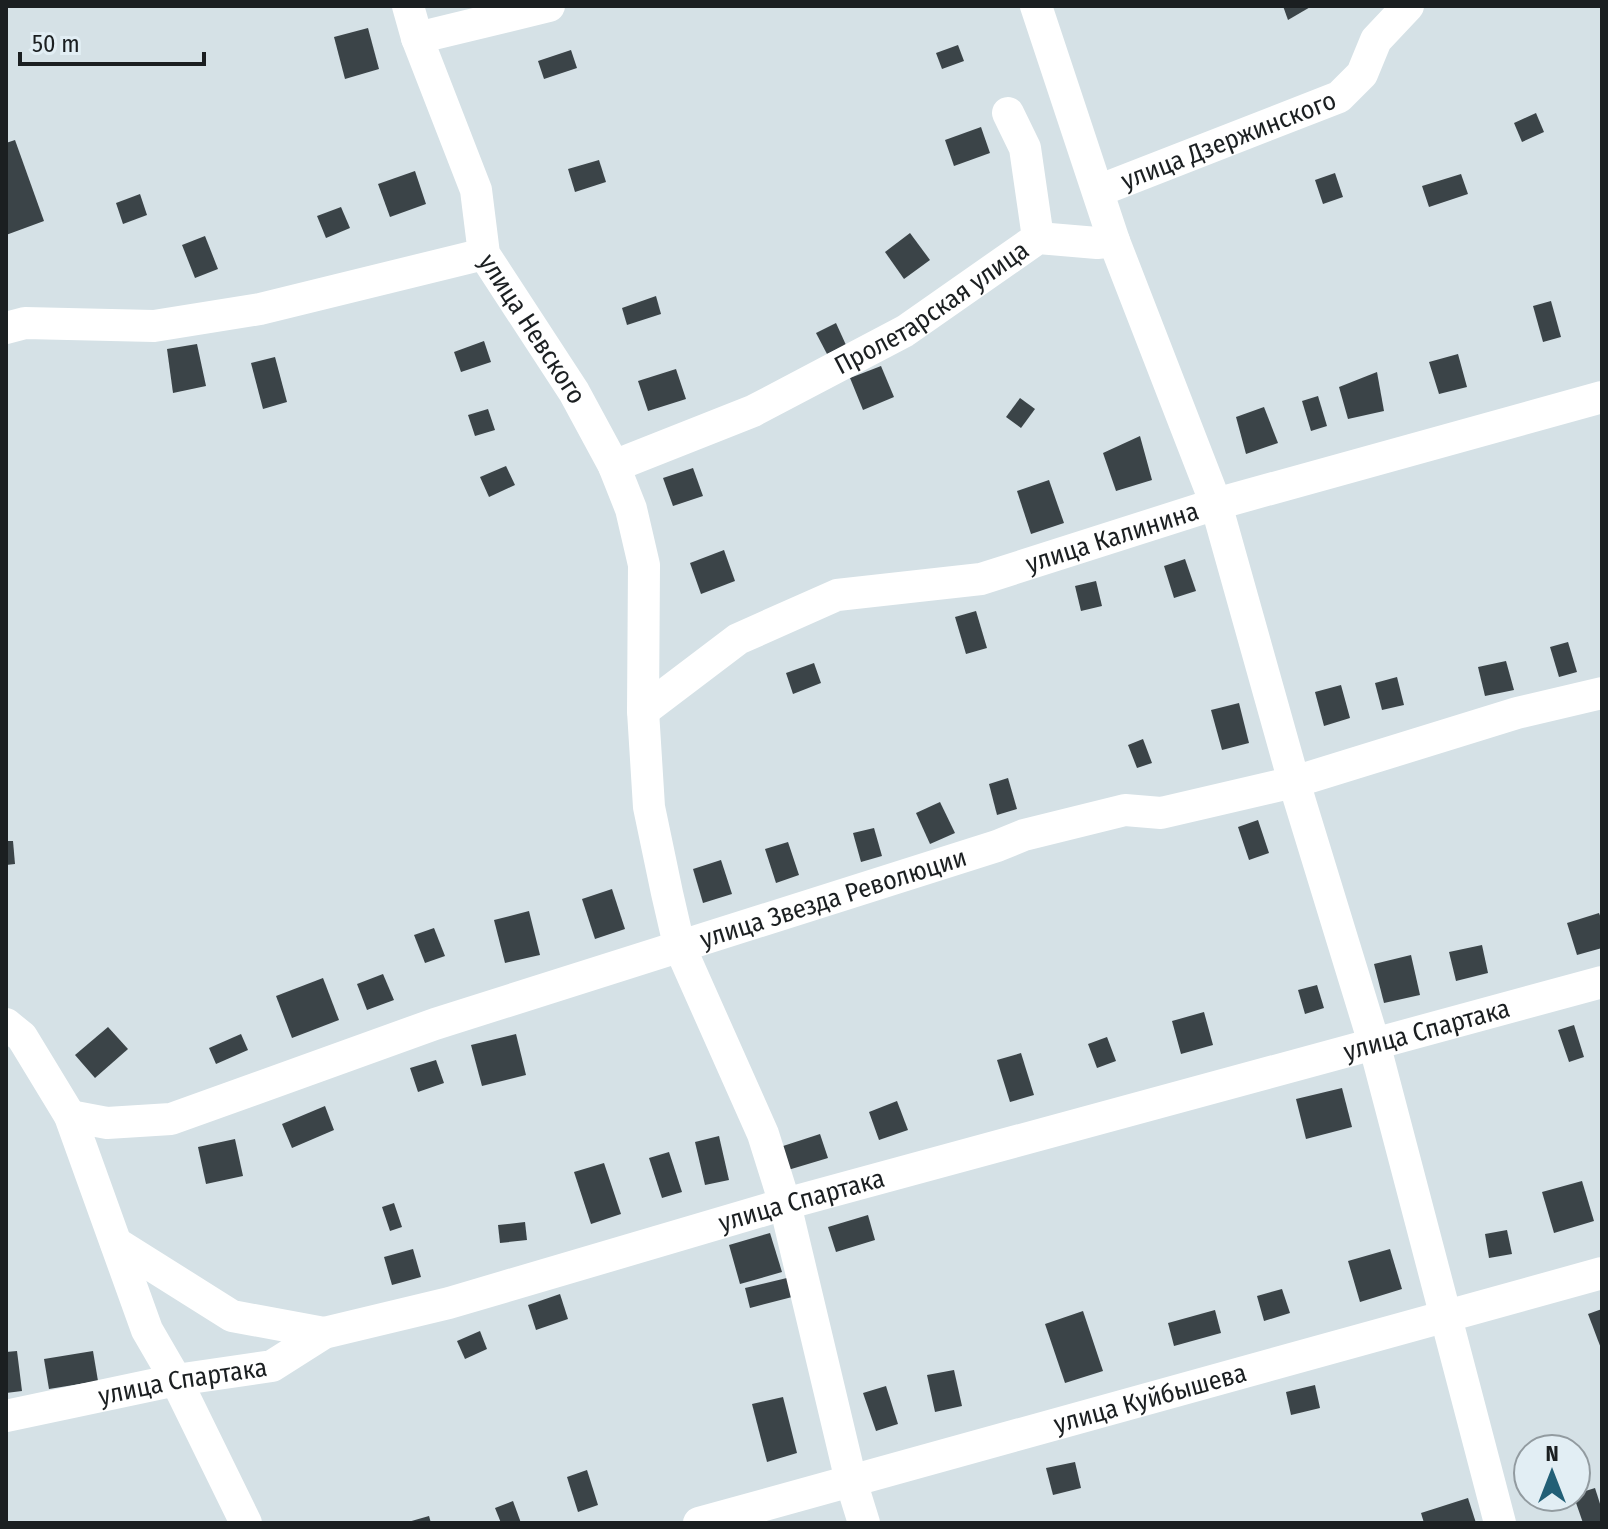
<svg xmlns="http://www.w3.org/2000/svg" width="1608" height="1529" viewBox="0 0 1608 1529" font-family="'Fira Sans Condensed',sans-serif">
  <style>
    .building { fill: #3b4448 }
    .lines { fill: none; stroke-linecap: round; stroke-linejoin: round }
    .minor { stroke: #fff; stroke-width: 32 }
    .labels { text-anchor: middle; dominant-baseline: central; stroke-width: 8; stroke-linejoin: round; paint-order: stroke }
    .street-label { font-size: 26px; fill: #1b1f21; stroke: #e2eef4 }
  </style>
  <rect width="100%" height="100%" fill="#d5e1e6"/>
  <g class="building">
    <polygon points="1283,6 1312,6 1288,20"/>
    <polygon points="368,28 379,69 345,79 334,37"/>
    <polygon points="958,45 964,61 942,69 936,53"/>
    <polygon points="571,50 577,68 544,79 538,61"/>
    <polygon points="1536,113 1544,132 1522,142 1514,123"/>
    <polygon points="981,127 990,153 954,166 945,140"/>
    <polygon points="15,140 44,221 6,235 6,143"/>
    <polygon points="599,160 606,182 575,192 568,169"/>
    <polygon points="415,171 426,204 390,217 378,184"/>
    <polygon points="1335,173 1343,197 1323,204 1315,180"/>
    <polygon points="1461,174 1468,194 1429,207 1422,186"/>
    <polygon points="140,194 147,215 123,224 116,203"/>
    <polygon points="341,207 350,228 326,238 317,216"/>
    <polygon points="910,233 930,260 904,279 885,252"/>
    <polygon points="205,236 218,269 195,278 182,245"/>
    <polygon points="656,296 661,314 627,325 622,308"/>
    <polygon points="1551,301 1561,337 1543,342 1533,306"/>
    <polygon points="836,323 846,345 827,354 816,333"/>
    <polygon points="484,341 491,362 461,372 454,352"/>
    <polygon points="197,344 206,386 173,393 167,349"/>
    <polygon points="1458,354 1467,387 1439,394 1429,362"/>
    <polygon points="275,357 287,402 263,409 251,363"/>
    <polygon points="881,366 894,397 863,410 850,378"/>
    <polygon points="676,369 686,399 648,411 638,381"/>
    <polygon points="1377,372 1384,411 1348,419 1339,387"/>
    <polygon points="1318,396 1327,426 1311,431 1302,401"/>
    <polygon points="1020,398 1035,409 1021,428 1006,417"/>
    <polygon points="1264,407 1278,443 1246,454 1236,417"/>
    <polygon points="488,409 495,430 475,436 468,415"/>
    <polygon points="1140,436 1152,480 1116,491 1103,453"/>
    <polygon points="506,466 515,485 489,497 480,477"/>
    <polygon points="693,468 703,496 673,506 663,478"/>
    <polygon points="1049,480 1064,523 1031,534 1017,491"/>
    <polygon points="724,550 735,581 701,594 690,563"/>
    <polygon points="1185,559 1196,591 1174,598 1164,566"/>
    <polygon points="1096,581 1102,606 1081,611 1075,586"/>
    <polygon points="976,611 987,648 966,654 955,617"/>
    <polygon points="1568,642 1577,672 1559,677 1550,647"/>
    <polygon points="1506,661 1514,690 1485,696 1478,667"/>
    <polygon points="814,663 821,683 793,694 786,673"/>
    <polygon points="1397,677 1404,705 1382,710 1375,683"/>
    <polygon points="1341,685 1350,718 1324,726 1315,692"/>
    <polygon points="1239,703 1249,743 1222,750 1211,710"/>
    <polygon points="1143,739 1152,763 1137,768 1128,745"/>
    <polygon points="1008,778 1017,809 997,815 989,784"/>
    <polygon points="940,802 955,833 930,844 916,813"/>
    <polygon points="1258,820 1269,853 1249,860 1238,827"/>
    <polygon points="874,828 882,856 861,862 853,833"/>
    <polygon points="6,841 13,841 15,864 6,865"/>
    <polygon points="788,842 799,875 776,883 765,849"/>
    <polygon points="721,860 732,894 703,903 693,869"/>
    <polygon points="612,889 625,929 595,939 582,899"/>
    <polygon points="529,911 540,955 505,963 494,920"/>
    <polygon points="1599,913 1602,921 1602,948 1577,955 1567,923"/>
    <polygon points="434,928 445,956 425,963 414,935"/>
    <polygon points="1482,945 1488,973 1456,981 1449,952"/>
    <polygon points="1411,955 1420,995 1384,1003 1374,964"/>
    <polygon points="383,974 394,1000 367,1010 357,984"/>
    <polygon points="323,978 339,1020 292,1038 276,996"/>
    <polygon points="1317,985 1324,1008 1305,1014 1298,990"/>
    <polygon points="1204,1012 1213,1045 1181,1054 1172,1021"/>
    <polygon points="1574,1025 1584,1057 1569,1062 1558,1030"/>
    <polygon points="108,1027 128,1049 95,1078 75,1055"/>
    <polygon points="241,1034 248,1050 216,1064 209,1048"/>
    <polygon points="516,1034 526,1075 482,1086 471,1045"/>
    <polygon points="1107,1037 1116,1061 1097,1068 1088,1044"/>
    <polygon points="1021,1053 1034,1095 1010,1102 997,1060"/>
    <polygon points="436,1060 444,1083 418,1092 410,1068"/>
    <polygon points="1342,1088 1352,1127 1306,1139 1296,1099"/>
    <polygon points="897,1101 908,1130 879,1140 869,1112"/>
    <polygon points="325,1106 334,1130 292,1148 282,1124"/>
    <polygon points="820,1134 828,1158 788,1170 780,1147"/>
    <polygon points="719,1136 729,1180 705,1185 695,1142"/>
    <polygon points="235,1139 243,1176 206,1184 198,1147"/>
    <polygon points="669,1152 682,1192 662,1198 649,1158"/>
    <polygon points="604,1163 621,1214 591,1224 574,1172"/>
    <polygon points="1582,1181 1594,1221 1554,1233 1542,1192"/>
    <polygon points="394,1203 402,1227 390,1231 382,1207"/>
    <polygon points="868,1215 875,1240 836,1252 828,1227"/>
    <polygon points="525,1222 527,1240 500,1243 498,1225"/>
    <polygon points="1507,1230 1512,1254 1489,1258 1485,1234"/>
    <polygon points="770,1233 782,1272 740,1284 729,1245"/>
    <polygon points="413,1249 421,1277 392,1285 384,1257"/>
    <polygon points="1390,1249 1402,1289 1360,1302 1348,1261"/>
    <polygon points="791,1277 796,1296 750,1308 745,1288"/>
    <polygon points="1282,1289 1290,1313 1264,1321 1257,1296"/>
    <polygon points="560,1294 568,1319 536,1330 528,1305"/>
    <polygon points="1602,1309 1602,1351 1588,1314"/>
    <polygon points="1215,1310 1221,1333 1174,1346 1168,1323"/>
    <polygon points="1083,1311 1103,1371 1065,1383 1045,1324"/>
    <polygon points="480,1331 487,1349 465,1359 457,1341"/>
    <polygon points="17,1351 22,1391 6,1393 6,1352"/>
    <polygon points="93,1351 98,1381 49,1389 44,1359"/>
    <polygon points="954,1370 962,1406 935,1412 927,1375"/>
    <polygon points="1315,1385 1320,1408 1291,1415 1286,1392"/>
    <polygon points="886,1386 898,1424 876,1431 863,1393"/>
    <polygon points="783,1397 797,1453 767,1462 752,1404"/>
    <polygon points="1075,1462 1081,1488 1053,1495 1046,1468"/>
    <polygon points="587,1470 598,1505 578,1512 567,1477"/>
    <polygon points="1595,1488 1602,1510 1602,1523 1583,1523 1574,1497 1576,1494"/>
    <polygon points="1468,1498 1476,1523 1424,1523 1421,1513"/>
    <polygon points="513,1501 521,1523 501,1523 495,1508"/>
    <polygon points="429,1516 431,1523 408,1523 408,1522"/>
  </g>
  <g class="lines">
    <g class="minor">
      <path id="s1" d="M408,6L417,38L476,190L484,254L574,392L614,466L631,509L644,565L643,711L649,807L667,893L679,945L763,1134L785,1204L851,1481L864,1523"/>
      <polyline points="1036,6 1114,241 1216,504 1294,782 1374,1043 1500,1523"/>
      <polyline points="417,38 549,6"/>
      <polyline points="1008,113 1025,148 1038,238"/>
      <path id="s2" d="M1098,191L1339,97L1362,74L1376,40L1408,6"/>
      <polyline points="6,328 25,323 154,326 260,309 484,254"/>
      <path id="s3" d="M614,466L753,411L905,331L1038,238L1097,243L1114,241"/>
      <path id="s4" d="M643,711L738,639L837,595L981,579L1216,504L1602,397"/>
      <polyline points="6,1024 22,1037 70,1116 147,1330 176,1380 246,1523"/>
      <path id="s5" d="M70,1116L107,1123L171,1119L435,1024L997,846L1024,835L1125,810L1161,813L1294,782L1517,713L1602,693"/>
      <polyline points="116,1243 232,1316 324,1333"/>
      <path id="s6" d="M6,1416L176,1380L272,1366L324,1333L449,1303L785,1204L1602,982"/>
      <path id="s7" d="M699,1523L1602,1273"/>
    </g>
  </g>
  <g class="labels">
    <g class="street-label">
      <text stroke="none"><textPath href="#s2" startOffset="140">улица Дзержинского</textPath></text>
      <text stroke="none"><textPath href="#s3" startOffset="356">Пролетарская улица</textPath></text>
      <text stroke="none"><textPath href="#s1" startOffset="350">улица Невского</textPath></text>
      <text stroke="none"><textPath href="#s4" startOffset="510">улица Калинина</textPath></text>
      <text stroke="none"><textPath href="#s5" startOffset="800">улица Звезда Революции</textPath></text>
      <text stroke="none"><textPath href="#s6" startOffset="1476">улица Спартака</textPath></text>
      <text stroke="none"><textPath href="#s6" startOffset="828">улица Спартака</textPath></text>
      <text stroke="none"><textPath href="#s6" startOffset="180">улица Спартака</textPath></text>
      <text stroke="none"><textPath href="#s7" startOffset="468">улица Куйбышева</textPath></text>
    </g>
  </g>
  <rect width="1608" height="1529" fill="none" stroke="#1b1f21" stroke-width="16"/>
  <g transform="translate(1552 1473)"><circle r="38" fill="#e2eef4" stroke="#929ba0" stroke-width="2"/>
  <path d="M0-6L14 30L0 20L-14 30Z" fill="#225f76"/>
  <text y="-12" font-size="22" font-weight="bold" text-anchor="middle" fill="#1b1f21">N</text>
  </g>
  <path d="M20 52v12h184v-12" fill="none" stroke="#1b1f21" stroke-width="4"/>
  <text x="32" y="52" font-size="24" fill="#1b1f21" stroke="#e2eef4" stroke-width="6" paint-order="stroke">50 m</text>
</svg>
